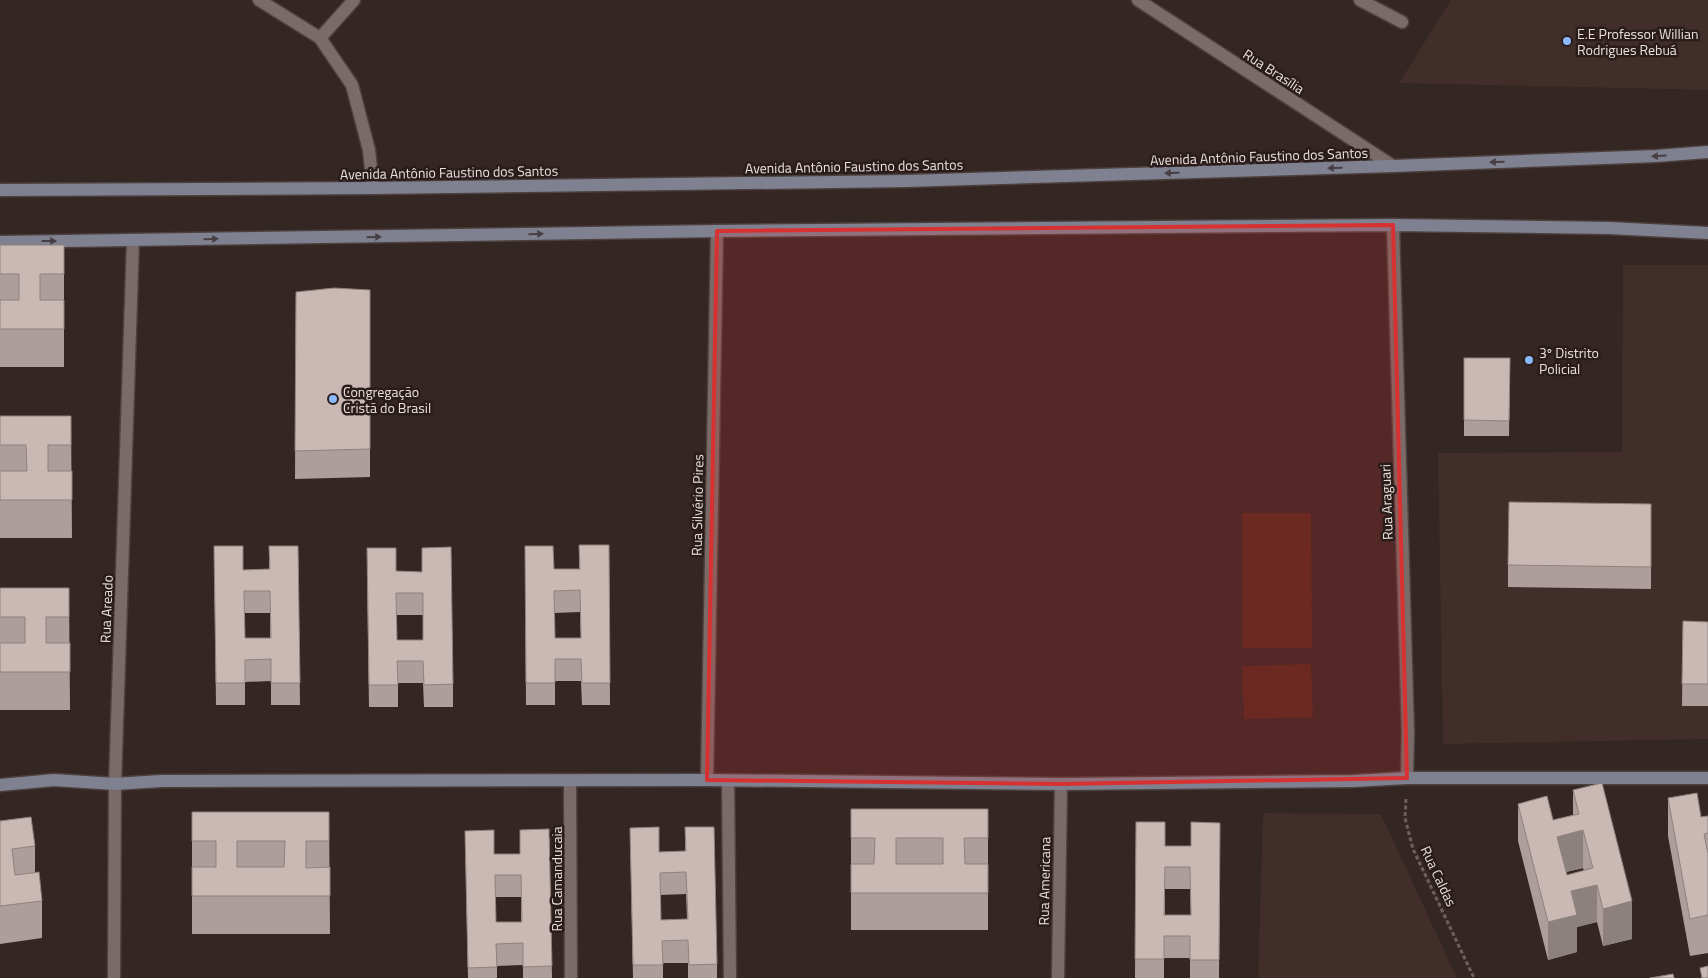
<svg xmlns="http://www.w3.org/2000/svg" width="1708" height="978" viewBox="0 0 1708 978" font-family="'Titillium Web',sans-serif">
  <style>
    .built { fill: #412d29 }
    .green { fill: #51271f }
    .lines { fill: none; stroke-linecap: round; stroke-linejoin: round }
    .lane-casing { stroke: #4c413e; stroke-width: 15 }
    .street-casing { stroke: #4c413e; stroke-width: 15 }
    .secondary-casing { stroke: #4c413e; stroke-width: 15 }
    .path { stroke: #6c605e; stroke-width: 3; stroke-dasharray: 4 2.5; stroke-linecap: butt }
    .lane { stroke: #7b6b68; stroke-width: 12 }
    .street { stroke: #7b6b68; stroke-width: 12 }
    .secondary { stroke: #7f8190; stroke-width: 12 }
    .wall { fill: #ae9e9b; fill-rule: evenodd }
    .shaded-wall { fill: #8d817e }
    .building { fill: #cab8b4; stroke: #8d817e; fill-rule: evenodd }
    .oneway { fill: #473f43 }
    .marked { fill: #d73131; fill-opacity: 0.2; stroke: #d73131; stroke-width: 4; stroke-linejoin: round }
    .poi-dot { fill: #8abafc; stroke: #291c1a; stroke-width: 2 }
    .labels { text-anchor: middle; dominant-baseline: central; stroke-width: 5; stroke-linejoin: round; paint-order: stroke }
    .poi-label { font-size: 14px; fill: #e9e0de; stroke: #291c1a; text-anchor: start }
    .street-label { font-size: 14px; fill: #e9e0de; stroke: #291c1a }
  </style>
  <rect width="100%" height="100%" fill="#332623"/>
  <g class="built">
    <polygon points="1451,0 1708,0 1708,90 1399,83"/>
    <polygon points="1623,265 1708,265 1708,739 1443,744 1438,453 1622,452"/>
    <polygon points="1263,813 1381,814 1457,978 1258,978"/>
  </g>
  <g class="green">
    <polygon points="1242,513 1311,513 1312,648 1243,648"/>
    <polygon points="1311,664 1313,717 1244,719 1242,666"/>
  </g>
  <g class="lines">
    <g class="lane-casing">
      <polyline id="lane" points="1360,0 1402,22"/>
    </g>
    <g class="street-casing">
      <g id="street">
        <polyline points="259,0 320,38 352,85 369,150 373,188"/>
        <polyline points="1138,0 1393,166"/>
        <polyline points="320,38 354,0"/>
        <polyline points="1393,225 1408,733 1407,778"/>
        <polyline points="707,780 717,231"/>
        <polyline points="570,781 571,978"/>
        <polyline points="728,781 730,978"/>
        <polyline points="114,978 115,784 133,240"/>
        <polyline points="1058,978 1061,784"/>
      </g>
    </g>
    <g class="secondary-casing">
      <g id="secondary">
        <polyline points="0,190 373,188 906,181 1393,166 1656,156 1708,152"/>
        <polyline points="0,242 717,231 1393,225 1609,228 1708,233"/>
        <polyline points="0,785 54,780 115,784 161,781 707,780 1061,784 1353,781 1407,778 1708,778"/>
      </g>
    </g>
    <polyline class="path" points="1406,799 1405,818 1413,849 1474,978"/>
    <use href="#lane" class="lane"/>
    <use href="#street" class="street"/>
    <use href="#secondary" class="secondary"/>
  </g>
  <g class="wall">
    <rect x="0" y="245" width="64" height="122"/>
    <polygon points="370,290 370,477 295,479 296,292"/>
    <polygon points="1464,358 1510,358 1509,436 1464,436"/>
    <polygon points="0,416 71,416 72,538 0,538"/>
    <polygon points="1651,504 1651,589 1508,587 1508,565"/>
    <path d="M579,545H609L610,705H582L581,681H555V705H526L525,546L554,569H579ZM580,612L581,638H555V613Z"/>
    <path d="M214,546L243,570L269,569V546H298L300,705H271V681L245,682V705H216ZM244,613H270V638H245Z"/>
    <path d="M367,570L422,572L453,684V707H424L423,683H398V707H369ZM397,615H423V640H397Z"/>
    <polygon points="0,588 69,588 70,710 0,710"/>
    <polygon points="1683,621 1708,622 1708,706 1682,706"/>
    <path d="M1573,790L1632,939L1603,946L1597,922L1577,927V952L1548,960L1518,841V804L1553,820L1573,815ZM1583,868L1584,871L1567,875L1566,872Z"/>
    <polygon points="1668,798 1701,817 1708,816 1708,953 1690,956 1668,836"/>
    <rect x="851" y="809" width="137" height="121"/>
    <polygon points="192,812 329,812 330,934 192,934"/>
    <polygon points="0,821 35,846 35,872 42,901 42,938 0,944"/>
    <path d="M1136,822L1165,846H1191L1220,823L1219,978H1190V958H1164V978H1135ZM1165,889H1190L1191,915H1165Z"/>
    <path d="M685,827L717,964V978H688V963H663V978H633L630,828L659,852L685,851ZM686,894L687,919L661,920V895Z"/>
    <path d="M549,829L552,978H523V965L497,966V978H468L465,831L494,854H520ZM495,897H521V922H496Z"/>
  </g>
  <g class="shaded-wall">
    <polygon points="1583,830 1583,868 1557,874 1557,837"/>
    <polygon points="1597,885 1597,922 1577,927 1577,952 1548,960 1548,922 1571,891"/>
    <polygon points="1632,901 1632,939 1603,946 1603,909"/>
  </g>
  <g class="building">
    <polygon points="0,245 64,245 64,274 40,274 40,300 64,300 64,329 0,329 0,300 19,300 19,274 0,274"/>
    <polygon points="334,288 370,290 370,449 295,451 296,292"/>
    <polygon points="1464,358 1510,358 1509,421 1464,420"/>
    <polygon points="0,416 71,416 71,445 48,445 48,471 72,471 72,500 0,500 0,471 27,471 26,445 0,445"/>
    <polygon points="1509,502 1651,504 1651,567 1508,565"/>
    <path d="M579,545H609L610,683H582L581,659H555V683H526L525,546H553L554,569H580ZM580,590L581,638H555L554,591Z"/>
    <path d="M214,546H243V570L270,569L269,546H298L300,683H271V659L245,660V683H216ZM244,591H270L271,638H245Z"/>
    <path d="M451,547L453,684L424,685L423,661H397L398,685H369L367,548H396V571L422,572V548ZM396,593H423V640H397Z"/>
    <polygon points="0,588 69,588 69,617 46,617 46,643 70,643 70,672 0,672 0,643 25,643 25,617 0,617"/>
    <polygon points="1683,621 1708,622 1708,684 1682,684"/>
    <path d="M1602,783L1632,901L1603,909L1597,885L1571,891L1577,915L1548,922L1518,804L1547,796L1553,820L1579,814L1573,790ZM1583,830L1593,868L1567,875L1557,837Z"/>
    <polygon points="1697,793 1701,817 1708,816 1708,833 1704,834 1708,854 1708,915 1690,919 1668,798"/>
    <path d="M851,809H988V838H964L965,864H988V893H851V864H874L875,838H851ZM896,838H943V864H896Z"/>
    <path d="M192,812H329V841H306V868L330,867V896H192V867H216V841H192ZM237,841H285L284,867H237Z"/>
    <polygon points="31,817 35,846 12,849 15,875 39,872 42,901 0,906 0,821"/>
    <path d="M1136,822H1165V846H1191V822L1220,823L1219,960H1190V936H1164V959H1135ZM1165,867H1190L1191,915H1164Z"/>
    <path d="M659,827V852L686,851L685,827H714L717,964L689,965L688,940L662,941L663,965H633L630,828ZM686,872L688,919L661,920L660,873Z"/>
    <path d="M549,829L552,966L523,967V943L496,944L497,967L468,968L465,831L494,830V854H520V830ZM495,875H521L522,922H496Z"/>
    <polygon points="1708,966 1708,978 1702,978 1700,968"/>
    <polygon points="1673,974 1674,978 1650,978"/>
  </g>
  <defs><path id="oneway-solid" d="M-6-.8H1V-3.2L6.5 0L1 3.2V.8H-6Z" transform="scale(1.25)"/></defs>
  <g class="oneway">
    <use href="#oneway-solid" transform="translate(1659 156) rotate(176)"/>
    <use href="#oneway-solid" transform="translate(1497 162) rotate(178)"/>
    <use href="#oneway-solid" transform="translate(1335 168) rotate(178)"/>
    <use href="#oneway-solid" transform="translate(1172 173) rotate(178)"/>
    <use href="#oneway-solid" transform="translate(536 234) rotate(-1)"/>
    <use href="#oneway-solid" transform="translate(374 237) rotate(-1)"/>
    <use href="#oneway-solid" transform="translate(211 239) rotate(-1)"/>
    <use href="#oneway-solid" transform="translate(49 241)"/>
  </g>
  <path class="marked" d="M1393,225L1407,778L1061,784L707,780L717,231Z"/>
  <g class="poi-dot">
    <circle cx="1567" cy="41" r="5"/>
    <circle cx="1529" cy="360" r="5"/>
    <circle cx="333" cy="399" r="5"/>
  </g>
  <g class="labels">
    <g class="poi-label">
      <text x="1577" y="33">E.E Professor Willian<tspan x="1577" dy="16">Rodrigues Rebuá</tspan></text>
      <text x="1539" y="352">3º Distrito<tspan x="1539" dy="16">Policial</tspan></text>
      <text x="343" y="391">Congregação<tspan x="343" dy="16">Cristã do Brasil</tspan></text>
    </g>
    <g class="street-label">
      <text transform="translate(1274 71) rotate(33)">Rua Brasília</text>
      <text transform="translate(1259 156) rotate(-2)">Avenida Antônio Faustino dos Santos</text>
      <text transform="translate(854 166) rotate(-1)">Avenida Antônio Faustino dos Santos</text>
      <text transform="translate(449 172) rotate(-1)">Avenida Antônio Faustino dos Santos</text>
      <text transform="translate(1386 502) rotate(-92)">Rua Araguari</text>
      <text transform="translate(697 505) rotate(-89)">Rua Silvério Pires</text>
      <text transform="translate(106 609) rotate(-88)">Rua Areado</text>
      <text transform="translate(1439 876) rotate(65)">Rua Caldas</text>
      <text transform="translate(556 879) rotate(-90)">Rua Camanducaia</text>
      <text transform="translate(1044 881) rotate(-89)">Rua Americana</text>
    </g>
  </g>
</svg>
